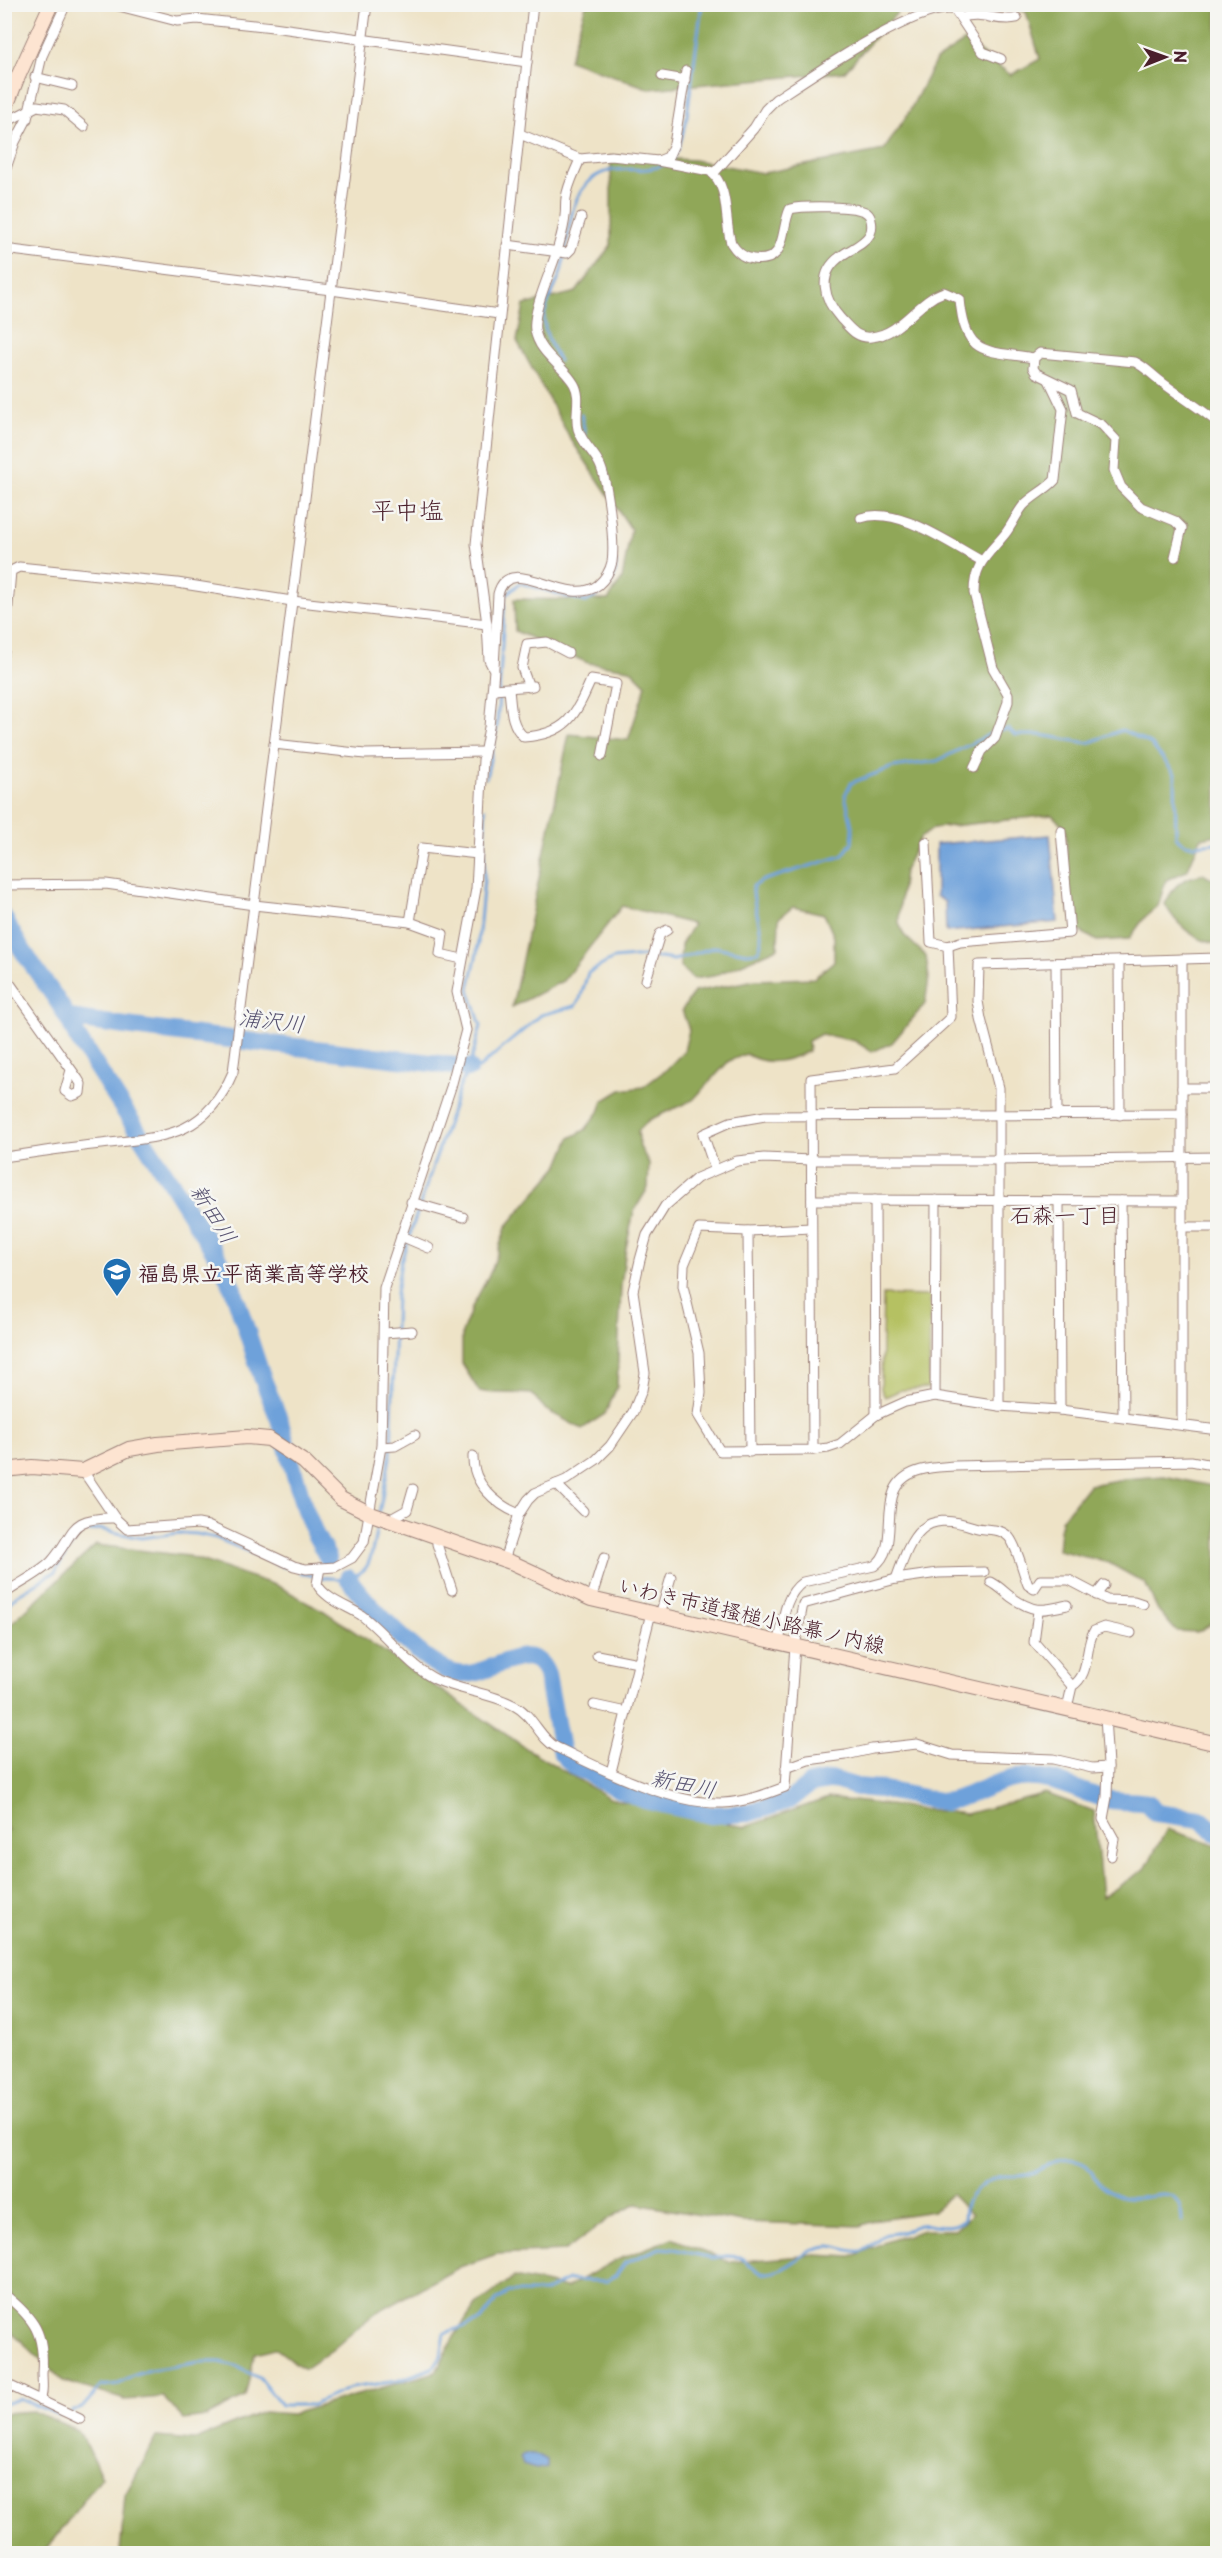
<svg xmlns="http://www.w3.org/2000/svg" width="1222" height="2558" viewBox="0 0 1222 2558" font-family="'Playpen Sans','Klee One',sans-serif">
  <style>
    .green { fill: #b5c162; stroke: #807046; stroke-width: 1.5 }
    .forest { fill: #90a758; stroke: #6d6342; stroke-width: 1.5 }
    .water { fill: #6ea1da; stroke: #5c6082; stroke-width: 1.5 }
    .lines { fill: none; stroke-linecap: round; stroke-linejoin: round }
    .stream { stroke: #6ea1da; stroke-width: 3 }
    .river { stroke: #6ea1da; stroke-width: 18 }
    .street-casing { stroke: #9c8179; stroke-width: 11 }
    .secondary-casing { stroke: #9c8179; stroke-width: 16 }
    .street { stroke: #fff; stroke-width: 9 }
    .secondary { stroke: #fde4d1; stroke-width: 14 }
    .labels { text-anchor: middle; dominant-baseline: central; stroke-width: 5; stroke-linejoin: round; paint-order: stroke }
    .poi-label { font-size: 21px; font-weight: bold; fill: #4a1f2b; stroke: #f6f6f2; text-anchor: start }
    .street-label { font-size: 21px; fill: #4a1f2b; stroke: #f6f6f2 }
    .water-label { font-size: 22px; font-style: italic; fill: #585371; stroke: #f6f6f2 }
    .neighbourhood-label { font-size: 22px; fill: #4a1f2b; stroke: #f6f6f2 }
    .quarter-label { font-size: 24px; fill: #4a1f2b; stroke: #f6f6f2 }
  </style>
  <rect width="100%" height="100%" fill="#f6f6f2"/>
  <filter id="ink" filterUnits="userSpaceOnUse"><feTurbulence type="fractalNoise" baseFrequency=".0167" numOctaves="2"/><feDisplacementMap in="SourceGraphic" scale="12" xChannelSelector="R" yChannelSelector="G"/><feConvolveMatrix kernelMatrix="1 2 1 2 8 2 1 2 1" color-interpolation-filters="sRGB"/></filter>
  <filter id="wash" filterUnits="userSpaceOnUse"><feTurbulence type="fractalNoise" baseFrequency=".008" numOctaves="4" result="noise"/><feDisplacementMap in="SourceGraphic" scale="24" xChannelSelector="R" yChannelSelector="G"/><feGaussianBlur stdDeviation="1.35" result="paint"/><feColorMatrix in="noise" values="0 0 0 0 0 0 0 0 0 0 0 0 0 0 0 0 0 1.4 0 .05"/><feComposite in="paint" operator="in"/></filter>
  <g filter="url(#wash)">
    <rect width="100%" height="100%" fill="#eee3c7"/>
    <polygon class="green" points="883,1295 930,1296 929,1388 901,1390 885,1397 881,1389"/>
    <g class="forest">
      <polygon points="586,5 904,5 844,72 650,89 569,60"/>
      <path d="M989,5H1217V835L1201,838L1187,871L1166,880L1158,906L1145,917L1129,939L1097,941L1078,930L1068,906L1066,829L1052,815L934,828L920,838L904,871L899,914V923L904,935L926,956L929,978L925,1004L892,1043L872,1052L855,1041L821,1034L808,1041L809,1051C788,1061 767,1067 746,1054L729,1061L693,1100L649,1120L638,1131L640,1147L649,1163L648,1188L634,1211L626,1248L621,1286L617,1387L605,1414L582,1429L546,1410L532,1394C513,1392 497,1395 479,1391L462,1364V1333L472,1307L492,1269L506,1227L559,1165L570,1138L585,1130L599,1112L603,1101L621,1090L643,1087L667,1069L684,1051L689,1030L682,1010L694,992L755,980L814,978L834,961V937L824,914L793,907L779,918L778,948L714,976L693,979L680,967L681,945L693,924L622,906L563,981L512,1007L569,734L628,740L646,685L630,669L588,663L515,631L514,599L608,600L622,579L631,529L570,438L517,341L524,305L576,292L611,245V156L694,160L763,173L884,150L909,112L936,60L965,41L1011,75L1040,59L1026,12Z"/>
      <path d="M1204,874L1217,881V944C1195,941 1175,924 1165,904C1175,883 1182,878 1204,874Z"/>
      <polygon points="1164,1476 1217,1487 1217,1621 1197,1632 1176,1631 1158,1610 1145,1583 1109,1563 1058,1550 1061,1520 1089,1485 1124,1479"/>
      <polygon points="96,1545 188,1556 278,1586 324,1611 529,1750 609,1798 745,1827 828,1798 966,1814 1045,1793 1094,1811 1102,1897 1145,1869 1167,1829 1217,1846 1217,2553 120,2553 125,2495 157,2437 193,2440 263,2412 292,2414 436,2372 454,2337 476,2305 514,2277 567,2288 612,2262 672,2238 730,2262 816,2255 851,2257 885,2242 924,2230 955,2230 971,2215 951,2194 934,2211 879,2219 860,2226 742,2222 636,2204 610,2218 565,2251 497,2254 460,2267 375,2313 332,2350 304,2369 275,2348 255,2353 245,2397 206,2417 184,2420 163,2397 125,2400 63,2381 11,2331 5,2330 4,1831 8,1830 4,1823 5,1629"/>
      <polygon points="33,2411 77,2430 88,2447 102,2477 43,2553 5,2553 5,2413"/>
    </g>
    <g class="water">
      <polygon points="1050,835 1058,922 946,932 945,902 936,896 936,844"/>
      <polygon points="524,2454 540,2456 547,2460 547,2467 535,2469 523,2465 520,2457"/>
    </g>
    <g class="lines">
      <g class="stream">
        <polyline points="672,160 678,149 686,123 702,4"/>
        <path d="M559,361C552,348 544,333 544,318C544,304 556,288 560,275C570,246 565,200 592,179C615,161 640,176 663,165"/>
        <polyline points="581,414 585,434"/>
        <polyline points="605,468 609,481"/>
        <path d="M1001,730L1009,729L1015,735H1041L1088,743L1122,730L1151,744L1175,774L1176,836C1185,851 1202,843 1218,843"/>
        <path d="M486,778L497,727L505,596L520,583L586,602C604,592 617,585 616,562"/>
        <path d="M469,1068H479L541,1015L575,1006L580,999L588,973L613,959L646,956L674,960L715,947L747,953L757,952C769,939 751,905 753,886L764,880L842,856L852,843L853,831L845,795L851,783L893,767L937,761L994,732"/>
        <polyline points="379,1513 391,1453 396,1294 401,1261 460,1086 469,1068 481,1026 469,989 477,953 484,879 485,809"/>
        <path d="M300,1572C317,1578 355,1585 367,1566C373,1556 376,1531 378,1519"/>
        <polyline points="4,1608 17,1595 55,1572 75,1539 82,1532 99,1529 141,1538 179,1533 197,1534 216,1538 285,1567"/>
        <polyline points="4,2404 19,2399 59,2415 64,2414"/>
        <path d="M71,2412L82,2408L101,2386L119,2384L133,2376L150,2370L200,2362H220L236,2366L259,2378L281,2405H312L350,2388L397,2381L433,2368L441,2356L445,2333L481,2321L496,2301L509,2292H544L568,2280L607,2281L616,2275L625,2263L660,2248L674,2249L712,2258L727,2256L740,2257L761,2273C788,2276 802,2247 829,2246C840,2245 849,2253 861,2251C870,2249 875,2239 884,2235C889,2233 896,2234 902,2232C908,2230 913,2226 919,2225C935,2222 951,2232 964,2219C965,2213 964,2207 967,2201C972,2191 992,2176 1003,2176C1013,2176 1021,2177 1030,2174C1047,2168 1063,2153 1082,2162C1089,2165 1091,2173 1096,2179C1102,2186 1113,2194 1122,2197C1147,2205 1180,2176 1182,2221"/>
      </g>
      <g class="river">
        <path d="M4,918C24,961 59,994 77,1037L168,1178L220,1261L233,1289L262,1377L279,1419L304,1507L316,1536L328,1558"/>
        <path d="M69,1018C202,1038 336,1050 469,1068"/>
        <path d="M348,1578C366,1603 428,1670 458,1674C489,1679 532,1633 547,1675L562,1754L575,1767L589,1773L599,1780L645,1800L711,1815L749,1813L790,1800L810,1784L834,1780L857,1787L879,1789L944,1802C970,1798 993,1781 1018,1778C1048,1774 1075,1790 1102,1798C1118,1803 1133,1800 1148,1803L1156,1813L1200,1819L1218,1834"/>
      </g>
    </g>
  </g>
  <g filter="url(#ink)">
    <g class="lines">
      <g class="street-casing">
        <g id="street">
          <polyline points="111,4 177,21 197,19 273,27 527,62"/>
          <path d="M961,18C981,10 997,23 1017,18"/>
          <polyline points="662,76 685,80"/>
          <polyline points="35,77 72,86"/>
          <polyline points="4,123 37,106 64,110 84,127"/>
          <polyline points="520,134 580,159 611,156 658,161 668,157 674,144 686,71"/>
          <path d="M658,161L710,171C730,187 724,220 731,243C736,251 743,258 753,259C788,264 780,230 790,209C802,206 857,205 867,213C872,217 873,228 870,234C864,245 850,249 841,256C816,274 824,300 841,319C850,328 857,339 871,337C902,334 917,301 944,292L960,299C965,357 985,350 1034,358"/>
          <polyline points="4,174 15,142 27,119 42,56 66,4"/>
          <path d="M713,174L754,128L765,110L776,99C808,78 921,0 955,10L983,52L1001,59"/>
          <polyline points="507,245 567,253 571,249 581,218"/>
          <polyline points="4,249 331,290 499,314"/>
          <path d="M861,518C897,505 950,544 982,561"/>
          <path d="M1175,557L1182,528L1175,521L1141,507L1121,487L1114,470L1116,440L1102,425L1077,413L1071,390L1036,373L1033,368L1034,358L1040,353L1135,362C1145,367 1150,373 1159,380C1178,395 1199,407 1218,423"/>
          <polyline points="4,652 11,571 19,567 177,583 292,601 487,624"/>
          <path d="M494,667L498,594C509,550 567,610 598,585C605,579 610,571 612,562C615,543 608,480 599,463C593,451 582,443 578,429C574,414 582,398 574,384C563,365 539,354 535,330C532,311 551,271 557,251C560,240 564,228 565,216C566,210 565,204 566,198C568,184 575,172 580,159"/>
          <polyline points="529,687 522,668 527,644 547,642 568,653"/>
          <polyline points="493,689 533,686"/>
          <path d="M509,689C511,706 510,725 524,737C567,734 575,716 591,680L616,684L602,756"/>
          <polyline points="274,744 365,754 484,752"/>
          <path d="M974,768L982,751L995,738L1008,702V694L993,668L974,593C974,563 988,555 1005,534C1012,525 1016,515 1023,506C1032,496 1046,490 1055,480L1063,409L1049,380"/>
          <polyline points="926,842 931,942 948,946 960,942 1070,933 1061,831"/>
          <polyline points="4,885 106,884 254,905 410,922 443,934 440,954 462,959"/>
          <polyline points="410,922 422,848 478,854"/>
          <polyline points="1119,961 1120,1115"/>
          <polyline points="1056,963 1057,1115"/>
          <polyline points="4,975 78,1079 81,1084 80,1093 72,1096 65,1091 71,1070"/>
          <polyline points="646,980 660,934 667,930"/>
          <polyline points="1182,1088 1218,1088"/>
          <path d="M4,1157C34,1153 63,1148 92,1145C157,1137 204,1141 233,1072L367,4"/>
          <polyline points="715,1169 703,1134 730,1122 765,1116 1182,1114"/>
          <polyline points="812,1200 1182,1201"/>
          <polyline points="875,1200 876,1415"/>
          <polyline points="1059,1201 1060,1410"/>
          <polyline points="1121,1201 1123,1417"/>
          <polyline points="411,1202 463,1217"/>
          <polyline points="1182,1227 1218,1227"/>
          <polyline points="811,1228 748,1231 699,1229 684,1265 683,1286 699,1353 701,1393 698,1415 720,1451 813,1450 828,1448 840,1444 876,1415 905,1402 935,1396 999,1406 1060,1410 1218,1430"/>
          <polyline points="748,1231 750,1452"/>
          <polyline points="401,1236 429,1248"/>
          <polyline points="384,1333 412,1331"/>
          <polyline points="935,1396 936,1200"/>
          <polyline points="999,1406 999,1088 981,1019 978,1001 979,965 1218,958"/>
          <polyline points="1182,1424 1182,959"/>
          <polyline points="381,1447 395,1446 415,1435"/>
          <polyline points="813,1450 811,1079 895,1068 951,1017 948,946"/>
          <path d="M473,1456C472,1483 495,1504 519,1514"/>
          <polyline points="83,1471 115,1518"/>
          <polyline points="556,1484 583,1511"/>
          <polyline points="389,1520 407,1510 413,1489"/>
          <polyline points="437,1537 437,1544 452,1590"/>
          <polyline points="504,1560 519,1514 528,1500 535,1493 566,1480 596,1460 610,1446 633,1412 642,1390 645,1373 633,1291 640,1260 647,1235 665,1206 697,1178 737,1161 764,1158 811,1160 998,1160 1218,1157"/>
          <path d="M320,1568L317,1584C325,1599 347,1606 361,1615C387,1634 407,1666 437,1680C462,1691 491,1693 515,1706C533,1715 540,1739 556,1747C601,1769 672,1805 723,1803C745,1802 764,1795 785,1787L795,1646L803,1604L896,1579L938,1573L984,1572"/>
          <path d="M896,1579C912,1535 921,1509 974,1527C985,1531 1000,1527 1009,1537C1017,1546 1023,1572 1028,1585L1034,1589L1040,1580H1069L1107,1600L1134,1601L1143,1604"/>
          <path d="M991,1582C999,1586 1004,1592 1011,1597C1034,1613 1041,1611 1067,1605"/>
          <path d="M4,1594C19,1583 39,1574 51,1562C77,1533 66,1517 115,1518L127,1529L198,1524L208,1526L294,1566L306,1569L335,1567L352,1558L364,1542L381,1447L384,1288L451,1087L466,1030L457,992L476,889L483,760L489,727L494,670L489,660L487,624L476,544L533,4"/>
          <polyline points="1096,1595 1104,1585"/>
          <polyline points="591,1599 604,1558"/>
          <polyline points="1038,1611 1034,1642 1072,1686"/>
          <polyline points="660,1615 671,1577"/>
          <path d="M779,1642C783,1621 784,1595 803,1582L874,1566C906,1544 868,1484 921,1470C932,1467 943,1467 954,1466L1191,1461L1218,1466"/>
          <polyline points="597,1655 638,1663"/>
          <polyline points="594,1705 626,1712"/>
          <path d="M1067,1708L1072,1686C1091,1675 1084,1648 1094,1631L1104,1627L1131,1633"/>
          <polyline points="1105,1717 1108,1765 1107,1797 1103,1819 1114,1839 1111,1856"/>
          <polyline points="786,1768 808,1760 846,1755 872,1749 917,1744 952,1755 1053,1759 1092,1768 1108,1767"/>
          <polyline points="611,1772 651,1613"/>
          <path d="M4,2294C35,2319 45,2334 42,2373C42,2383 44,2392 40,2401"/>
          <polyline points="4,2383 80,2419"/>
        </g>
      </g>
      <g class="secondary-casing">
        <g id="secondary">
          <polyline points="4,112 16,81 51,4"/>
          <polyline points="4,1470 32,1467 83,1471 129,1449 158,1444 247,1437 269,1439 304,1462 341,1499 371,1514 513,1563 591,1599 1218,1744"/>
        </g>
      </g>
      <use href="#street" class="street"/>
      <use href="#secondary" class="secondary"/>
    </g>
  </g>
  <defs>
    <g id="school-pin" transform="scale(1.5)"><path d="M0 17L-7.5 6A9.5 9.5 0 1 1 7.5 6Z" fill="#1f6fb2" stroke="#f6f6f2"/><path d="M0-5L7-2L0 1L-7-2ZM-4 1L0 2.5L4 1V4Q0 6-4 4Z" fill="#fff"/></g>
  </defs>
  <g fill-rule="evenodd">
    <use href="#school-pin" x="117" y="1272"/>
  </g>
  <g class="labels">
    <g class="poi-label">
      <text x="138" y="1272">福島県立平商業高等学校</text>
    </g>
    <g class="street-label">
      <text transform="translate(752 1614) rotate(13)">いわき市道搔槌小路幕ノ内線</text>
    </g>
    <g class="water-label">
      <text transform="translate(272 1019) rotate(7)">浦沢川</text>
      <text transform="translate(215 1213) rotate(58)">新田川</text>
      <text transform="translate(684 1782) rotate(12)">新田川</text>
    </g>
    <g class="neighbourhood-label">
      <text x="1065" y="1213">石森一丁目</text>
    </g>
    <g class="quarter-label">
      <text x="407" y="509">平中塩</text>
    </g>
  </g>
  <rect width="1222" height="2558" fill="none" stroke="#f6f6f2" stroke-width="24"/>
  <g transform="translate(1165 57) rotate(89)" stroke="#f6f6f2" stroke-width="4.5" paint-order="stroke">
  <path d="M0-4.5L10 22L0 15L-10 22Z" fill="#4a1f2b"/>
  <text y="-9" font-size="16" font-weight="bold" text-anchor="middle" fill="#4a1f2b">N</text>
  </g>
</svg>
